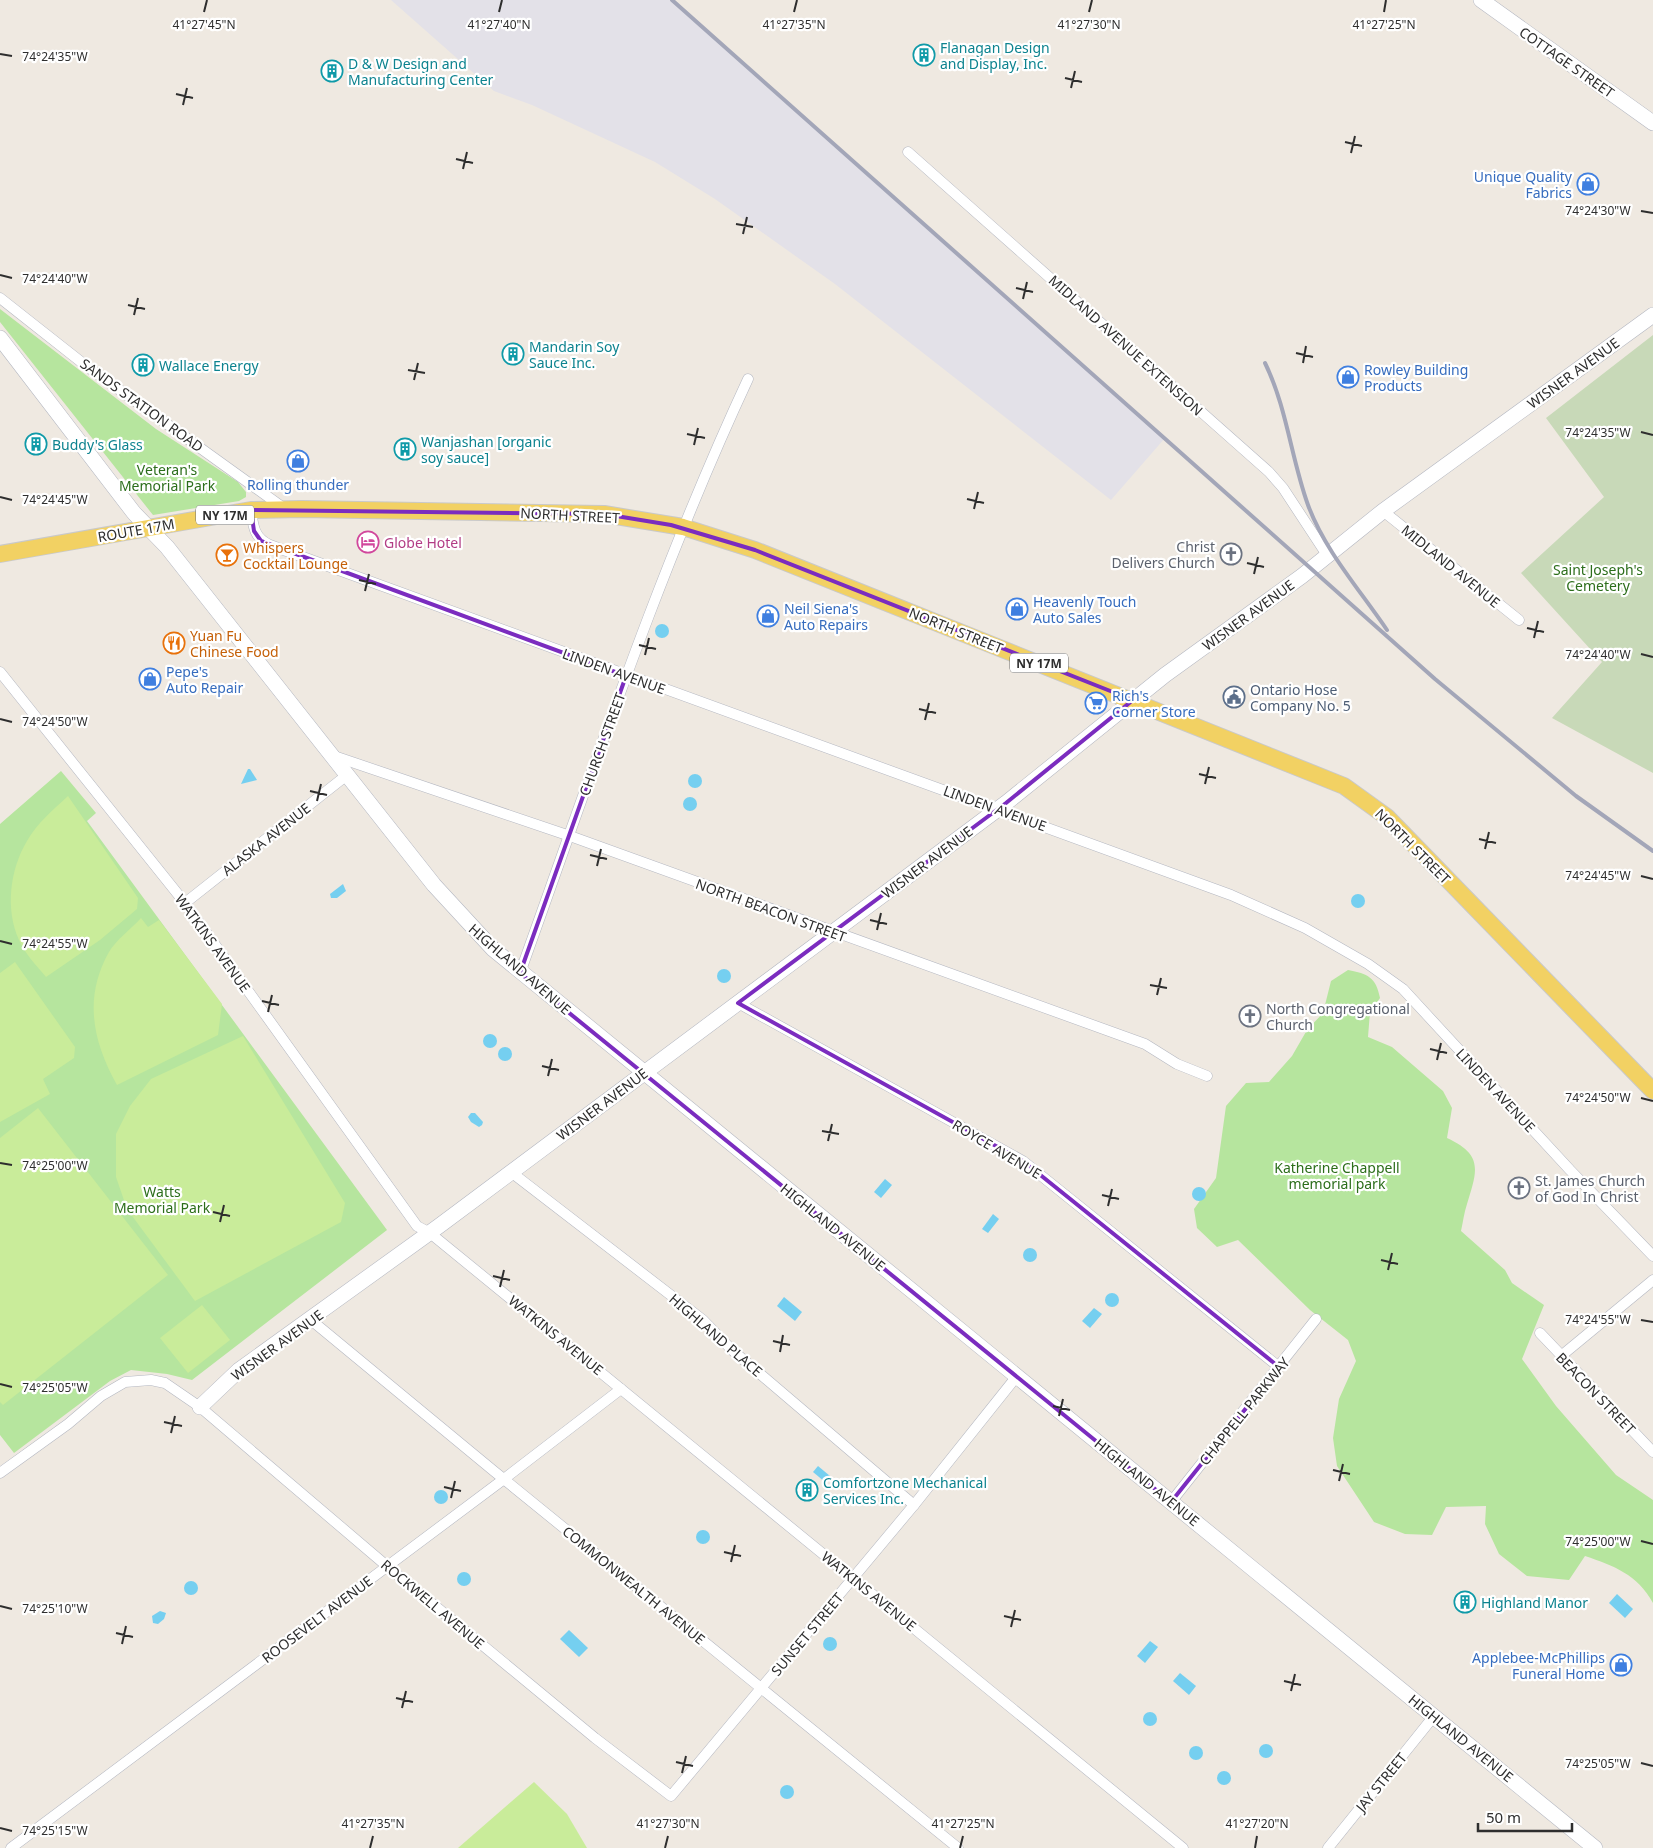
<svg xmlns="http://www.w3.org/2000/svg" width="1653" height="1848" viewBox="0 0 1653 1848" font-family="'Noto Sans',sans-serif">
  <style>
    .industrial { fill: #e3e1e8 }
    .green { fill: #b6e59e }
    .cemetery { fill: #c8d9b8 }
    .pitch { fill: #c9ec9a }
    .water { fill: #75cff0 }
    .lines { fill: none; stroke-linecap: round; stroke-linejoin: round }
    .street-casing { stroke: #b4b7c1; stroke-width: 11 }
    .secondary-casing { stroke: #b4b7c1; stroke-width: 16 }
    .primary-casing { stroke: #c9c9c9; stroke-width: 18 }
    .street { stroke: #fff; stroke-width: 10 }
    .secondary { stroke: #fff; stroke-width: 15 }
    .primary { stroke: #f2d163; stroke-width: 16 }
    .rail { stroke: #a3a6b8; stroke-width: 4 }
    .marked { fill: none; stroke: #7b2cbf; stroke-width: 4; stroke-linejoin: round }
    .ticks { fill: none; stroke: #2e2e2e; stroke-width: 2 }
    .labels { text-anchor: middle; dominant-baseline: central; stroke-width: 4.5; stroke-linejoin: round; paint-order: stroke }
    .shield { fill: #fff; stroke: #6d6d6d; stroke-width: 1 }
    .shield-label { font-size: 12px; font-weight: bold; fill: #2e2e2e }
    .culture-label { font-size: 14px; fill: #0d838f; stroke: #fff; text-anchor: start }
    .street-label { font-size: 14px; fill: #2e2e2e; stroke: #fff }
    .shop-label { font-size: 14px; fill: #366cbe; stroke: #fff; text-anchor: start }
    .park-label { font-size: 14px; fill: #2c6e1b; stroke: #fff }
    .hotel-label { font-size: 14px; fill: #b23c85; stroke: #fff; text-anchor: start }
    .worship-label { font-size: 14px; fill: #5b616d; stroke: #fff; text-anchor: start }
    .food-label { font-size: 14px; fill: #c56008; stroke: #fff; text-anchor: start }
    .service-label { font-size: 14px; fill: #4e5e75; stroke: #fff; text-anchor: start }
    .ticks-label { font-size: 12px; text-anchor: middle; fill: #2e2e2e; stroke: #fff; stroke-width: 4.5; stroke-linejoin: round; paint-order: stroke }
  </style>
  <rect width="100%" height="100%" fill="#efe9e1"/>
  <polygon class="industrial" points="391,0 673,0 1165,438 1111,500 835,284 715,199 655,162 532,105 494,91"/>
  <g class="green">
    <polygon points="0,309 156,429 238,482 246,492 246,497 239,501 153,515 0,322"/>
    <polygon points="61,771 96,813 87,821 387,1230 192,1380 167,1374 131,1370 110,1381 14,1453 0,1435 0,824"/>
    <path d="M1348,970C1368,974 1376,977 1380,998L1370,1012L1368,1037L1392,1047L1443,1091L1452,1108L1447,1138C1484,1155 1477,1171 1467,1204C1464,1213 1463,1222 1461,1231L1505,1270L1512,1283L1544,1305L1522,1359L1556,1406L1616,1475L1653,1500V1603C1637,1574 1614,1566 1585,1556L1569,1580L1527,1576L1499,1554L1485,1524L1486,1506L1446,1507L1432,1535L1405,1534L1374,1522L1337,1466L1333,1438L1339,1399L1356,1361L1348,1340L1310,1310L1238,1240L1217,1247L1197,1228L1194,1209L1216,1178L1226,1106L1246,1083L1269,1082L1292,1056L1307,1030L1323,1013L1331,981Z"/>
  </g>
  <polygon class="cemetery" points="1653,335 1653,773 1552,718 1602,662 1521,573 1604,497 1546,418"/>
  <g class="pitch">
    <path d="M68,796L138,898L137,909L100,940L46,977C37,966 25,954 19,940C5,909 10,869 27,841C37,823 54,809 68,796Z"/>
    <path d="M141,918L148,927L159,920L222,1004L218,1035L117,1085C93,1042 83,998 109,952C116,940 131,929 141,918Z"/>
    <polygon points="15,962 75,1047 74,1058 43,1079 50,1094 0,1122 0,973"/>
    <polygon points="243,1036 345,1203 341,1222 195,1301 127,1209 116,1177 116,1134 130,1106 151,1079"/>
    <polygon points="38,1108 168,1275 3,1405 0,1402 0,1138"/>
    <polygon points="202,1305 230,1340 188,1373 160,1338"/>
    <polygon points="534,1782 567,1814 587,1848 458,1848"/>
  </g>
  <g class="water">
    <circle cx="662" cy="631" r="7"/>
    <polygon points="248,769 250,769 257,780 241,784"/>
    <circle cx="695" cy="781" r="7"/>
    <circle cx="690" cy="804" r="7"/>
    <polygon points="343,884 346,891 337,898 331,898 330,894"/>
    <circle cx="1358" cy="901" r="7"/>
    <circle cx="724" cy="976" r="7"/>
    <circle cx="490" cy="1041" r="7"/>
    <circle cx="505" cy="1054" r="7"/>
    <polygon points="471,1113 475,1113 483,1122 482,1125 479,1127 471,1122 468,1117"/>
    <polygon points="885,1179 892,1185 881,1198 874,1192"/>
    <circle cx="1199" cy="1194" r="7"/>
    <polygon points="993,1214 999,1219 988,1233 982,1229"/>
    <circle cx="1030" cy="1255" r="7"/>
    <circle cx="1112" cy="1300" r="7"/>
    <polygon points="784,1297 802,1312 795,1321 777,1306"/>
    <polygon points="1094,1308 1102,1314 1090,1328 1082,1321"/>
    <polygon points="818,1466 830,1476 825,1482 813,1472"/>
    <circle cx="441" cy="1497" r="7"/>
    <circle cx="703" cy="1537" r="7"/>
    <circle cx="464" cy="1579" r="7"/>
    <circle cx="191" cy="1588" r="7"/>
    <polygon points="1617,1594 1633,1609 1625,1618 1609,1603"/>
    <polygon points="160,1611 166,1613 164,1619 158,1624 153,1623 152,1616"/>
    <polygon points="569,1630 588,1648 579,1657 560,1639"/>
    <circle cx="830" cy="1644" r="7"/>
    <polygon points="1150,1641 1158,1647 1145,1663 1137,1656"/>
    <polygon points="1180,1673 1196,1686 1189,1695 1173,1681"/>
    <circle cx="1150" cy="1719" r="7"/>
    <circle cx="1266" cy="1751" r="7"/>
    <circle cx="1196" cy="1753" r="7"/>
    <circle cx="1224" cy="1778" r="7"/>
    <circle cx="787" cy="1792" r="7"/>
  </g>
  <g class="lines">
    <g class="street-casing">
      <g id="street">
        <polyline points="908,152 1269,472 1283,488 1327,555"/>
        <polyline points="0,298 85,365 285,509"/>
        <path d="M251,510C253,526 254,538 270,545L1231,895L1305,928L1368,964L1403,989L1570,1170L1653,1256"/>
        <polyline points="1383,511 1519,620"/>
        <polyline points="0,672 185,903 417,1226 430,1233 1183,1848"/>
        <polyline points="331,755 570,836 1145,1044 1177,1064 1207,1076"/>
        <polyline points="185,903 347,775"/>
        <path d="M520,973C592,773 658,572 748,379"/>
        <polyline points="738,1003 1023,1161 1279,1367"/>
        <polyline points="511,1172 703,1320 732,1350 914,1505"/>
        <polyline points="311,1320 495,1472 958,1848"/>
        <polyline points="1540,1333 1653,1452"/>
        <polyline points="1561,1356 1653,1280"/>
        <polyline points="0,1473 68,1424 101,1396 125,1382 151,1380 165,1383 200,1407 388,1567 595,1738 671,1796 914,1505 1017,1376"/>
        <polyline points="1171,1502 1316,1319"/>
        <polyline points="11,1848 504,1479 621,1389"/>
        <polyline points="1328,1848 1434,1716"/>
      </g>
    </g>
    <g class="secondary-casing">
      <g id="secondary">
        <polyline points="1481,0 1653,123"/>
        <polyline points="0,338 134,513 167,547 434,885 493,949 1595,1848"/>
        <polyline points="200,1407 239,1370 439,1226 1006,803 1165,675 1302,576 1383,511 1653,315"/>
      </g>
    </g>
    <g class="primary-casing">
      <polyline id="primary" points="0,554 251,510 302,509 604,514 683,527 755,550 1344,786 1387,817 1653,1091"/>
    </g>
    <use href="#street" class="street"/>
    <use href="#secondary" class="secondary"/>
    <use href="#primary" class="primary"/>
    <g class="rail">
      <polyline points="672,0 1435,679 1576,796 1653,851"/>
      <path d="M1265,363C1287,408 1291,458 1308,505C1325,551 1360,590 1387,630"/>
    </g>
  </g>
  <path class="marked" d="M251,510L604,514L671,525L755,550L1133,700L1006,803L738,1003L1023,1161L1279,1367L1171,1502L520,973L626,676L261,541L254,531Z"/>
  <path class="ticks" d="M204,12L207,0M499,12L502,0M794,12L797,0M1089,12L1092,0M1384,12L1386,0M0,54L12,56M1065,78L1082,82M1071,88L1075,71M176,94L193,98M183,105L187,88M1345,142L1362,146M1351,153L1355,136M456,159L473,163M463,169L467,152M1641,211L1653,213M736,224L753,227M743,234L747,217M0,275L12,278M1016,288L1033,292M1023,299L1027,282M128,305L145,309M134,315L138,298M1296,353L1313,357M1303,363L1306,346M408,370L425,373M414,380L418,363M1641,432L1653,435M687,434L705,438M694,445L698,428M0,497L12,500M967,499L984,503M974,509L978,492M1247,563L1264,567M1254,574L1258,557M359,580L376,584M365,591L369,574M1527,628L1544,632M1534,638L1538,621M639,645L656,649M1641,654L1653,657M645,655L649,638M919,709L936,713M0,719L12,722M925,720L929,703M1199,774L1216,778M1205,784L1209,767M310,791L327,795M317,801L321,784M1479,839L1496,843M1485,849L1489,832M590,855L607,859M597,866L601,849M1641,876L1653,879M870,920L887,924M877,930L881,913M0,941L12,944M1150,985L1167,988M1157,995L1161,978M262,1001L279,1005M268,1012L272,995M1430,1049L1447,1053M1437,1060L1441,1043M542,1066L559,1070M548,1076L552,1059M1641,1098L1653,1101M822,1131L839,1134M828,1141L832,1124M0,1163L12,1165M1102,1195L1119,1199M1108,1206L1112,1189M213,1212L230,1216M220,1222L224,1205M1381,1260L1398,1264M1388,1270L1392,1253M493,1276L510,1280M500,1287L504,1270M1641,1320L1653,1322M773,1341L790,1345M780,1352L783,1335M0,1384L12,1387M1053,1406L1070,1410M1059,1416L1063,1399M164,1422L182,1426M171,1433L175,1416M1333,1470L1350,1474M1339,1481L1343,1464M444,1487L461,1491M451,1498L455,1481M1641,1541L1653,1544M724,1552L741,1556M731,1562L735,1545M0,1606L12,1609M1004,1616L1021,1620M1011,1627L1015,1610M116,1633L133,1637M122,1644L126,1626M1284,1681L1301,1685M1291,1691L1295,1674M396,1698L413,1702M402,1708L406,1691M676,1762L693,1766M1641,1763L1653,1766M682,1773L686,1756M0,1828L12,1831M370,1848L373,1836M665,1848L668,1836M960,1848L963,1836M1255,1848L1257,1836"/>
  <defs>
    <g id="building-ring" transform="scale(1.125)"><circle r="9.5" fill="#fff" stroke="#0f9aa8" stroke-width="1.5"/><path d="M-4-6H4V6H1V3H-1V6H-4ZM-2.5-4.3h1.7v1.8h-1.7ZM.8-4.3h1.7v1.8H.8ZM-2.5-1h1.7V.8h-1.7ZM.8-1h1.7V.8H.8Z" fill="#0f9aa8"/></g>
    <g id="shop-ring" transform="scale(1.125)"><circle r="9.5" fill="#fff" stroke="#3f7fe0" stroke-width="1.5"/><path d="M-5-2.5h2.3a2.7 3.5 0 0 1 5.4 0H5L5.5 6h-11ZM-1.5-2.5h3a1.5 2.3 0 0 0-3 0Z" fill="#3f7fe0"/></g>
    <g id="hotel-ring" transform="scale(1.125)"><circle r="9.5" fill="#fff" stroke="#d1479c" stroke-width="1.5"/><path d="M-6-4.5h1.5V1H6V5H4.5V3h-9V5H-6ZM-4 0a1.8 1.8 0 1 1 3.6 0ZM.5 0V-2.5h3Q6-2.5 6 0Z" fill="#d1479c"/></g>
    <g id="church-ring" transform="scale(1.125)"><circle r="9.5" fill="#fff" stroke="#6b7280" stroke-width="1.5"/><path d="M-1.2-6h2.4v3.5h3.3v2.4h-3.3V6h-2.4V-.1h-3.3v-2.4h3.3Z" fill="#6b7280"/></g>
    <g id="bar-ring" transform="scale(1.125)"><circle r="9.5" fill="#fff" stroke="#e8710a" stroke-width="1.5"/><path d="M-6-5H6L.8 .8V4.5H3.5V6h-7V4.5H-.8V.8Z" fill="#e8710a"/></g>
    <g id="restaurant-ring" transform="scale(1.125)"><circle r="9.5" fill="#fff" stroke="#e8710a" stroke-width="1.5"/><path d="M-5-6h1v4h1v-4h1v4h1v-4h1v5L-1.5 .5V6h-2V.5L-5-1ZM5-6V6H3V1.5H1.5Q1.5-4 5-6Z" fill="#e8710a"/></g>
    <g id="civic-ring" transform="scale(1.125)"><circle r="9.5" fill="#fff" stroke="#5c6f8a" stroke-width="1.5"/><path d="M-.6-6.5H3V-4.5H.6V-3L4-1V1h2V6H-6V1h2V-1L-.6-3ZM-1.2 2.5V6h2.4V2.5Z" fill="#5c6f8a"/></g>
    <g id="supermarket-ring" transform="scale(1.125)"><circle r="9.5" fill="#fff" stroke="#3f7fe0" stroke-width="1.5"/><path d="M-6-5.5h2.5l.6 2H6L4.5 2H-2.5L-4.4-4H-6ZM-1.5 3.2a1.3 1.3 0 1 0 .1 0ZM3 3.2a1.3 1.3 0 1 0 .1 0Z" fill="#3f7fe0"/></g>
  </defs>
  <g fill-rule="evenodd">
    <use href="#building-ring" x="924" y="55"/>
    <use href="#building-ring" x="332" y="71"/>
    <use href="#shop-ring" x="1588" y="184"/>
    <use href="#building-ring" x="513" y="354"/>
    <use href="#building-ring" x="143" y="365"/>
    <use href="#shop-ring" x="1348" y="377"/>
    <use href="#building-ring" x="36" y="444"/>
    <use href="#building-ring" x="405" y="449"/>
    <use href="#shop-ring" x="298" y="461"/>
    <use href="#hotel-ring" x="368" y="542"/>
    <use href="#church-ring" x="1231" y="554"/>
    <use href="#bar-ring" x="227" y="555"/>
    <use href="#shop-ring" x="1017" y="609"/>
    <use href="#shop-ring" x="768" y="616"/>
    <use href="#restaurant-ring" x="174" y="643"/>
    <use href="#shop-ring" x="150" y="679"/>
    <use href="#civic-ring" x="1234" y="697"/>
    <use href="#supermarket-ring" x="1096" y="703"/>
    <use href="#church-ring" x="1250" y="1016"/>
    <use href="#church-ring" x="1519" y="1188"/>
    <use href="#building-ring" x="807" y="1490"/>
    <use href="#building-ring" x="1465" y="1602"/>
    <use href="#shop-ring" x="1621" y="1665"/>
  </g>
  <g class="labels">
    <g class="shield">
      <rect x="196" y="505.5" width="58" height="19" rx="4"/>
      <rect x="1010" y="653.5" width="58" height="19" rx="4"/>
    </g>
    <g class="shield-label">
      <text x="225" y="515">NY 17M</text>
      <text x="1039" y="663">NY 17M</text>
    </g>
    <g class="culture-label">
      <text x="940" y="47">Flanagan Design<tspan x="940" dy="16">and Display, Inc.</tspan></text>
      <text x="348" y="63">D &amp; W Design and<tspan x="348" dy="16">Manufacturing Center</tspan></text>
      <text x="529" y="346">Mandarin Soy<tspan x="529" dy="16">Sauce Inc.</tspan></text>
      <text x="159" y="365">Wallace Energy</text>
      <text x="421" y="441">Wanjashan [organic<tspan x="421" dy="16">soy sauce]</tspan></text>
      <text x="52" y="444">Buddy's Glass</text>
      <text x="823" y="1482">Comfortzone Mechanical<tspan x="823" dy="16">Services Inc.</tspan></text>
      <text x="1481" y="1602">Highland Manor</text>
    </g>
    <g class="street-label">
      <text transform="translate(1567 62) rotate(35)">COTTAGE STREET</text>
      <text transform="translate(1126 345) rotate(42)">MIDLAND AVENUE EXTENSION</text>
      <text transform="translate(1573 373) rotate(-36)">WISNER AVENUE</text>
      <text transform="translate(142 405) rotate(36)">SANDS STATION ROAD</text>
      <text transform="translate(570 515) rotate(3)">NORTH STREET</text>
      <text transform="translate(136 530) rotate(-10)">ROUTE 17M</text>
      <text transform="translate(1451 566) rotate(39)">MIDLAND AVENUE</text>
      <text transform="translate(1248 615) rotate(-36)">WISNER AVENUE</text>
      <text transform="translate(956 630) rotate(22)">NORTH STREET</text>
      <text transform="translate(614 671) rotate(20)">LINDEN AVENUE</text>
      <text transform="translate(602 744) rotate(-70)">CHURCH STREET</text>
      <text transform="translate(995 808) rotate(20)">LINDEN AVENUE</text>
      <text transform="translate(266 839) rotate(-38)">ALASKA AVENUE</text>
      <text transform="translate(1413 846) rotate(45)">NORTH STREET</text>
      <text transform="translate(927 862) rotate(-37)">WISNER AVENUE</text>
      <text transform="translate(771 910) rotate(20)">NORTH BEACON STREET</text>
      <text transform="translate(213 943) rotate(54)">WATKINS AVENUE</text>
      <text transform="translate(520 969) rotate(41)">HIGHLAND AVENUE</text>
      <text transform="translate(1496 1090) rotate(47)">LINDEN AVENUE</text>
      <text transform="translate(602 1104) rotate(-37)">WISNER AVENUE</text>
      <text transform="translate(997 1149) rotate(31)">ROYCE AVENUE</text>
      <text transform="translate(833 1227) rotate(39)">HIGHLAND AVENUE</text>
      <text transform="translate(556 1335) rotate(39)">WATKINS AVENUE</text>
      <text transform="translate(716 1335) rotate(41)">HIGHLAND PLACE</text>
      <text transform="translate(277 1345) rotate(-36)">WISNER AVENUE</text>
      <text transform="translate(1596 1393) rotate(46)">BEACON STREET</text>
      <text transform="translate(1244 1411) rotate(-51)">CHAPPELL PARKWAY</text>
      <text transform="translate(1147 1482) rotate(39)">HIGHLAND AVENUE</text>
      <text transform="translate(634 1585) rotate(39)">COMMONWEALTH AVENUE</text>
      <text transform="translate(869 1591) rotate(39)">WATKINS AVENUE</text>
      <text transform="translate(433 1604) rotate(40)">ROCKWELL AVENUE</text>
      <text transform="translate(317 1619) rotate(-37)">ROOSEVELT AVENUE</text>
      <text transform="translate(807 1634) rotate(-50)">SUNSET STREET</text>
      <text transform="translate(1461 1738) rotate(39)">HIGHLAND AVENUE</text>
      <text transform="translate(1381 1782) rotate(-51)">JAY STREET</text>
    </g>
    <g class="shop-label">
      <text x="1572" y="176" text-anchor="end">Unique Quality<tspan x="1572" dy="16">Fabrics</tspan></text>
      <text x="1364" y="369">Rowley Building<tspan x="1364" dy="16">Products</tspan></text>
      <text x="298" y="484" text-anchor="middle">Rolling thunder</text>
      <text x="1033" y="601">Heavenly Touch<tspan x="1033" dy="16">Auto Sales</tspan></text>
      <text x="784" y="608">Neil Siena's<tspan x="784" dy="16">Auto Repairs</tspan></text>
      <text x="166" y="671">Pepe's<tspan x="166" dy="16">Auto Repair</tspan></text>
      <text x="1112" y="695">Rich's<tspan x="1112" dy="16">Corner Store</tspan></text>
      <text x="1605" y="1657" text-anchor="end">Applebee-McPhillips<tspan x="1605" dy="16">Funeral Home</tspan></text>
    </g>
    <g class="park-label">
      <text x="167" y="469">Veteran's<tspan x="167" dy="16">Memorial Park</tspan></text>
      <text x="1598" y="569">Saint Joseph's<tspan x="1598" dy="16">Cemetery</tspan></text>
      <text x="1337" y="1167">Katherine Chappell<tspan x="1337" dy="16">memorial park</tspan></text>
      <text x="162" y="1191">Watts<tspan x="162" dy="16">Memorial Park</tspan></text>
    </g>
    <g class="hotel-label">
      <text x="384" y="542">Globe Hotel</text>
    </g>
    <g class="worship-label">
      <text x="1215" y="546" text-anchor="end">Christ<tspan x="1215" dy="16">Delivers Church</tspan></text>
      <text x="1266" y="1008">North Congregational<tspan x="1266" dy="16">Church</tspan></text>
      <text x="1535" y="1180">St. James Church<tspan x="1535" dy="16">of God In Christ</tspan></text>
    </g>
    <g class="food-label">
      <text x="243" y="547">Whispers<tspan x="243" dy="16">Cocktail Lounge</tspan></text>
      <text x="190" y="635">Yuan Fu<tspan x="190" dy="16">Chinese Food</tspan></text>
    </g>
    <g class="service-label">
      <text x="1250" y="689">Ontario Hose<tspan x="1250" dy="16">Company No. 5</tspan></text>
    </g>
  </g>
  <g class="ticks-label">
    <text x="499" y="29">41°27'40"N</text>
    <text x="794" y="29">41°27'35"N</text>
    <text x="1089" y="29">41°27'30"N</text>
    <text x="204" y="29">41°27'45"N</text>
    <text x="1384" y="29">41°27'25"N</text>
    <text x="55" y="61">74°24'35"W</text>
    <text x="1598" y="215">74°24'30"W</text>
    <text x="55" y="283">74°24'40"W</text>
    <text x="1598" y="437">74°24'35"W</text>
    <text x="55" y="504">74°24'45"W</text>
    <text x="1598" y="659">74°24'40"W</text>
    <text x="55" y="726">74°24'50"W</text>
    <text x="1598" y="880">74°24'45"W</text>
    <text x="55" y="948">74°24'55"W</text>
    <text x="1598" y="1102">74°24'50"W</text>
    <text x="55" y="1170">74°25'00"W</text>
    <text x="1598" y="1324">74°24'55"W</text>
    <text x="55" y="1392">74°25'05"W</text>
    <text x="1598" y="1546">74°25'00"W</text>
    <text x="55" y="1613">74°25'10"W</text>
    <text x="1598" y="1768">74°25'05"W</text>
    <text x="373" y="1828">41°27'35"N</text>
    <text x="668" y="1828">41°27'30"N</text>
    <text x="963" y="1828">41°27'25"N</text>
    <text x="1257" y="1828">41°27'20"N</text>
    <text x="55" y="1835">74°25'15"W</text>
  </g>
  <path d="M1478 1823v8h94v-8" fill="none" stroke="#2e2e2e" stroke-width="2.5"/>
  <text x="1486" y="1823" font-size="15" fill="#2e2e2e" stroke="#ffffff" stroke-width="4" paint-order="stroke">50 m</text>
</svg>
